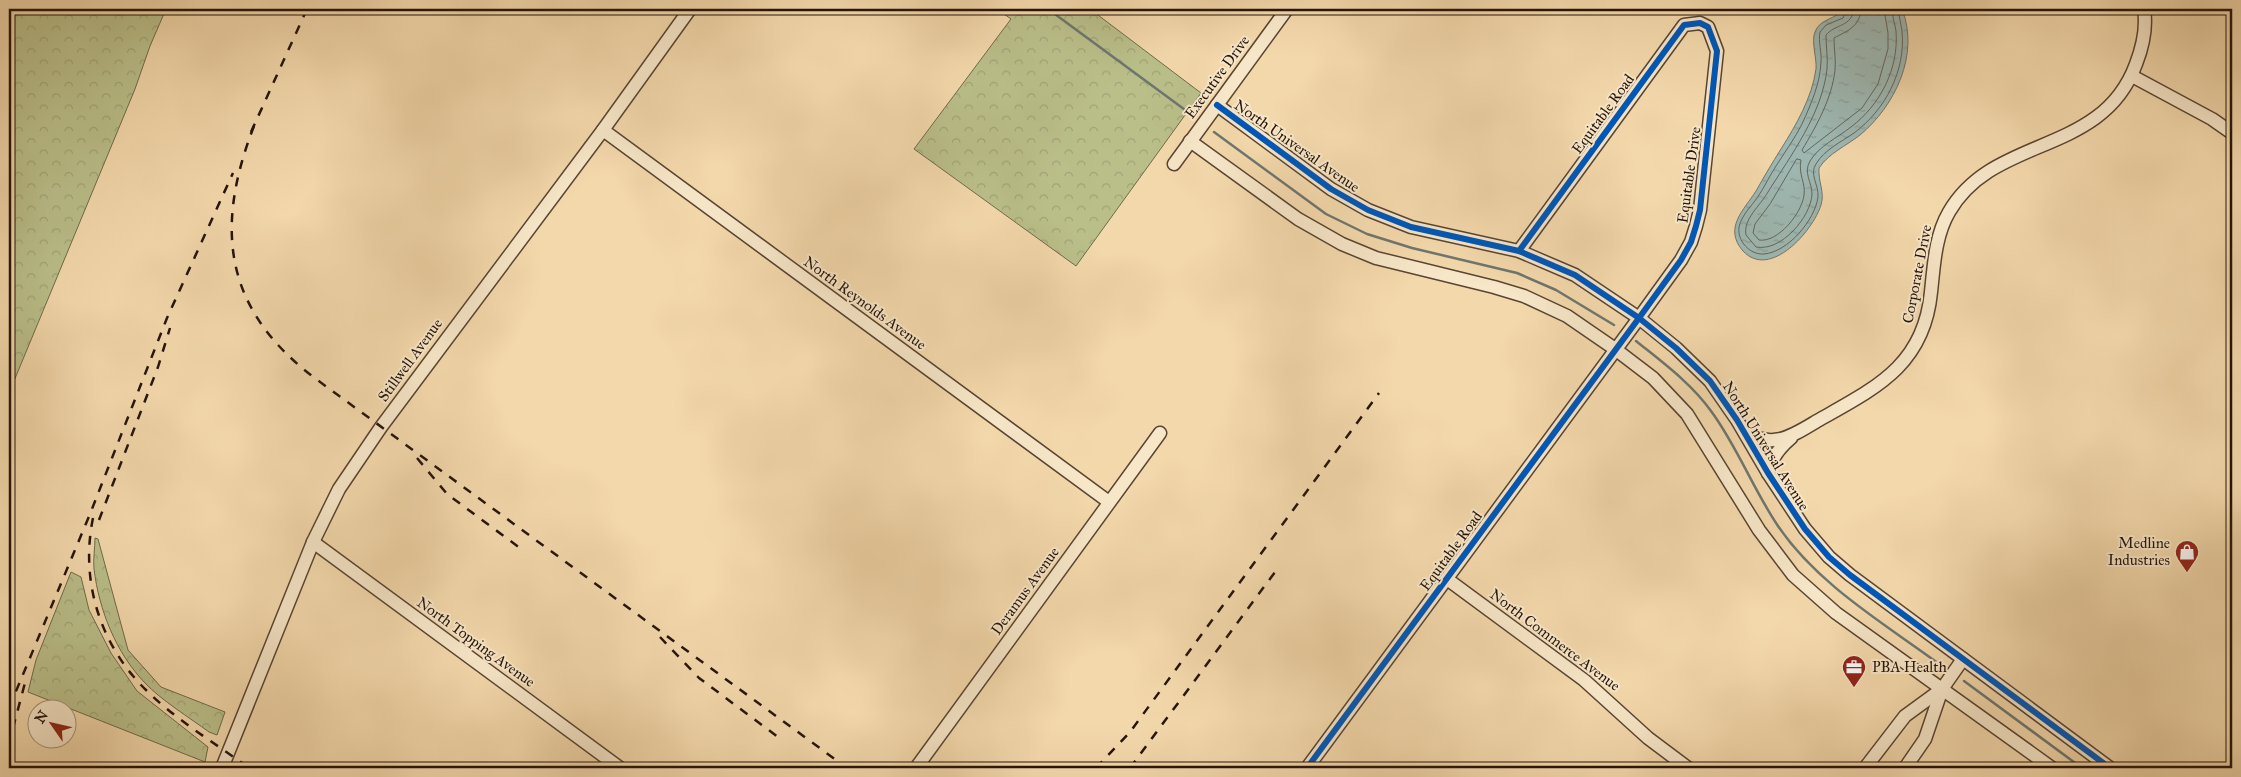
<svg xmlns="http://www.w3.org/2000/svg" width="2241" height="777" viewBox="0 0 2241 777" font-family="'IM FELL Great Primer',serif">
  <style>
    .forest { fill: url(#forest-crowns); stroke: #706a4a }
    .water { fill: url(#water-ripples); stroke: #6e766f }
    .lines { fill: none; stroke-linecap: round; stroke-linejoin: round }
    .shore { stroke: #62665e; stroke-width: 1 }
    .stream { stroke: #6e766f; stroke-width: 2.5 }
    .minor-casing { stroke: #594532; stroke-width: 15 }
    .minor { stroke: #f7e6c8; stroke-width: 12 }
    .rail { stroke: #26140a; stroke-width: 2.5; stroke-dasharray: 9 9; stroke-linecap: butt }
    .cycleway-casing { stroke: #f7e6c8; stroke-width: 9 }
    .cycleway { stroke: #0057b8; stroke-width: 6 }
    .labels { text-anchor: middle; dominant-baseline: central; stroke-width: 4; stroke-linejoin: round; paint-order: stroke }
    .street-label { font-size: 15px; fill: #26140a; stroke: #f7e6c8 }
    .poi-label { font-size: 15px; fill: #26140a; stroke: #f7e6c8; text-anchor: end }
  </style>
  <defs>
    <pattern id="forest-crowns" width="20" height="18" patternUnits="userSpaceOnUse" patternTransform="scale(1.25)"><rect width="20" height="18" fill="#babf8a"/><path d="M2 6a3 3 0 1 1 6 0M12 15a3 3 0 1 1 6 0" fill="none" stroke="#a0a376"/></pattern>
    <pattern id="water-ripples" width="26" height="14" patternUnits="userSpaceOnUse" patternTransform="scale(1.25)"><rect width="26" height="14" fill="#9eb8b2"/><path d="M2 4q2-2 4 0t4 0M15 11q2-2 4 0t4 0" fill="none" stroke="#889d98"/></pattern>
  </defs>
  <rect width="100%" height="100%" fill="#f3d8ab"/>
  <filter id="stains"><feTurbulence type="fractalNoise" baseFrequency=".004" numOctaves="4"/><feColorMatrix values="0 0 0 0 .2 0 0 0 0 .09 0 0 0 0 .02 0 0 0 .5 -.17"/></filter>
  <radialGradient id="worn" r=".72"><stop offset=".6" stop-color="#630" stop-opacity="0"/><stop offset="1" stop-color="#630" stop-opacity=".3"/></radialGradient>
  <g class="forest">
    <polygon points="9,9 166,9 150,46 135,89 9,393"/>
    <polygon points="997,9 1090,9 1201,93 1076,266 914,149 1011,19"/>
    <path d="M95,538L98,539L128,650L161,687L225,712L217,735L209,732C190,718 161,700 145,683C116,653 99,610 94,569C93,559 95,548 95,538Z"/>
    <polygon points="71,572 81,577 89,610 111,653 137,691 208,747 205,762 28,692 36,660"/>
  </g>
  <path class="water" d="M1843,9H1902C1920,54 1895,106 1860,135C1846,146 1829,153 1819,168C1818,182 1825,192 1821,205C1813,231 1770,280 1743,251C1723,228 1744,210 1756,191C1764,177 1772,163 1781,149C1796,125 1812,98 1816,69C1817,58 1811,42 1815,32C1820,18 1836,20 1843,9Z"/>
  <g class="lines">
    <g class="shore">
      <path d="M1847,9L1843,18L1826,25L1820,32C1818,42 1822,53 1821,62C1820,84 1811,104 1802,124C1795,138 1785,152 1776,166C1770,175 1765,186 1759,195C1752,206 1742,214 1739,227C1737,241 1750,255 1764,254C1788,252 1815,220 1818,197C1819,185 1809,174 1816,164C1824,150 1841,142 1854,133C1885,110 1906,71 1902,31C1901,24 1899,16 1898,9"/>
      <path d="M1854,9C1852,27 1835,24 1826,35C1826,47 1828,58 1827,69C1822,114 1791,155 1768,192C1760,206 1743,219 1746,235L1756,247C1781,252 1811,217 1812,194C1812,182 1803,173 1810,161C1819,146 1837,138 1851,127C1880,105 1899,69 1896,31C1895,24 1892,16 1892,9"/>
      <path d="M1861,9C1860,27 1847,31 1834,38C1834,49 1836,59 1835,70C1832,98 1817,125 1802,150L1804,153L1862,108L1878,84L1888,49V33L1884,9"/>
      <path d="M1797,159L1801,160C1798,175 1806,183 1804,195C1802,213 1778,243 1759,240L1753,233L1755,224L1770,204Z"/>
    </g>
    <g class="stream">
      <polyline points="1048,9 1192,115"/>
      <polyline points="1214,132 1326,214 1367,234 1412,248 1517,273 1556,290 1614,325"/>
      <path d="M1636,341C1662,362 1691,383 1711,411C1737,446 1753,489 1778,526C1818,585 1885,624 1942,666"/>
      <polyline points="1964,681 2082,768"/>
    </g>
    <g class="minor-casing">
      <g id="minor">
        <polyline points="2132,76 2212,119 2232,133"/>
        <polyline points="1217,105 1331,189 1368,210 1411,227 1519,251 1575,275 1639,318 1676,348 1710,381 1737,420 1768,473 1805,529 1829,557 1850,575 2110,768"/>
        <polyline points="603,130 1109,502"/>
        <polyline points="1190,141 1298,219 1342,244 1376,258 1494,287 1524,296 1567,316 1615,349 1653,378 1687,414 1759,530 1793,575 1836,613 2052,768"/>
        <polyline points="1174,164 1287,9"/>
        <path d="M1744,431C1772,450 1792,436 1817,421C1875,388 1924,366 1931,292C1934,265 1935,236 1949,212C1994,134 2102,157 2136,64C2143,46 2147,28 2144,9"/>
        <path d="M1768,473C1771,458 1779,448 1791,438"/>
        <polyline points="313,542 620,768"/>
        <polyline points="1447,579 1584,680 1648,738 1688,768"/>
        <polyline points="222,768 313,542 339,489 381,427 603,130 690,9"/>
        <polyline points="916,768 1160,433"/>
        <polyline points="1307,768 1639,318 1681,260 1691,242 1696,226 1700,210 1717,51 1708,27 1700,23 1684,25 1519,251"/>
        <polyline points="1865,768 1905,716 1942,689"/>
        <polyline points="1905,768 1925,739 1942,689 1963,659"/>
      </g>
    </g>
    <use href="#minor" class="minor"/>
    <g class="rail">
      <path d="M254,126C214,229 224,310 316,379L847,768"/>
      <polyline points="251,132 307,9"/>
      <polyline points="417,458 447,494 524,551"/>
      <path d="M93,518C80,581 100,645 146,690C176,720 215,743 249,768"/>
      <polyline points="99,520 158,367 170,328"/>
      <polyline points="660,637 699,678 778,737"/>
      <polyline points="9,708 90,514 167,318 233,173"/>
      <polyline points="13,728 26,679"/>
      <polyline points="1096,768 1130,732 1379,393"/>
      <polyline points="1130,768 1275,572"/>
    </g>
    <g class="cycleway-casing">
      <g id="cycleway">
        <polyline points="1217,105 1331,189 1368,210 1411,227 1519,251 1575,275 1639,318 1676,348 1710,381 1737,420 1768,473 1805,529 1829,557 1850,575 2110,768"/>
        <polyline points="1307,768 1639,318 1681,260 1691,242 1696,226 1700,210 1717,51 1708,27 1700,23 1684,25 1519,251"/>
      </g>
    </g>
    <use href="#cycleway" class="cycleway"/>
  </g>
  <defs>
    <g id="shop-pin" transform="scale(1.25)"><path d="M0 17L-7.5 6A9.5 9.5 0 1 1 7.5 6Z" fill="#8f2418" stroke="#f7e6c8"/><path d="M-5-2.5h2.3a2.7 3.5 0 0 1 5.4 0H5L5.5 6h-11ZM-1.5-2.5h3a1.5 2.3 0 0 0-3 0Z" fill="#fff"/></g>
    <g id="office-pin" transform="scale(1.25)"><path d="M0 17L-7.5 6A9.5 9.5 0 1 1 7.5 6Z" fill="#8f2418" stroke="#f7e6c8"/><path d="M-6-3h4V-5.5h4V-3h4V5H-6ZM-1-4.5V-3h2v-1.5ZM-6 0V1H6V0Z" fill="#fff"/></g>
  </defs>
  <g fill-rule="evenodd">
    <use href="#shop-pin" x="2187" y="552"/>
    <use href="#office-pin" x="1854" y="667"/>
  </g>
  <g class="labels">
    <g class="street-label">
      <text transform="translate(1217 77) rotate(-54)">Executive Drive</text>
      <text transform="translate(1603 114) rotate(-54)">Equitable Road</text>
      <text transform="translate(1297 146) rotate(35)">North Universal Avenue</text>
      <text transform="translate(1689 175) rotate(-82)">Equitable Drive</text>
      <text transform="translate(1917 274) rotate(-79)">Corporate Drive</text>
      <text transform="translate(865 303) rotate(36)">North Reynolds Avenue</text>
      <text transform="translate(410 360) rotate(-54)">Stillwell Avenue</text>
      <text transform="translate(1766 446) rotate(58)">North Universal Avenue</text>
      <text transform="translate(1451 551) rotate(-54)">Equitable Road</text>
      <text transform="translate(1025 591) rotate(-54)">Deramus Avenue</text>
      <text transform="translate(1555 640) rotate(37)">North Commerce Avenue</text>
      <text transform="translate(476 642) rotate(36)">North Topping Avenue</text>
    </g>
    <g class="poi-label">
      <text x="2170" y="543">Medline<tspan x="2170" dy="17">Industries</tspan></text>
      <text x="1872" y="667" text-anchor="start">PBA Health</text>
    </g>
  </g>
  <rect width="2241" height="777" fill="none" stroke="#f3d8ab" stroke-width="30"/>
  <rect x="10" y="10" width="2221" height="757" fill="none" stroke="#26140a" stroke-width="2.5"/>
  <rect x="15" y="15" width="2211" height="747" fill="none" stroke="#26140a"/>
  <g transform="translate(52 724) rotate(304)"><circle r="24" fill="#f7e6c8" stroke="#a3927c"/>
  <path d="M0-4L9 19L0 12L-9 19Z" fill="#8f2418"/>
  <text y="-8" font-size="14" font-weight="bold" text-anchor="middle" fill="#26140a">N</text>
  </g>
  <rect width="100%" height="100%" filter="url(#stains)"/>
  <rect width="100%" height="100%" fill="url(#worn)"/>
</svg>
